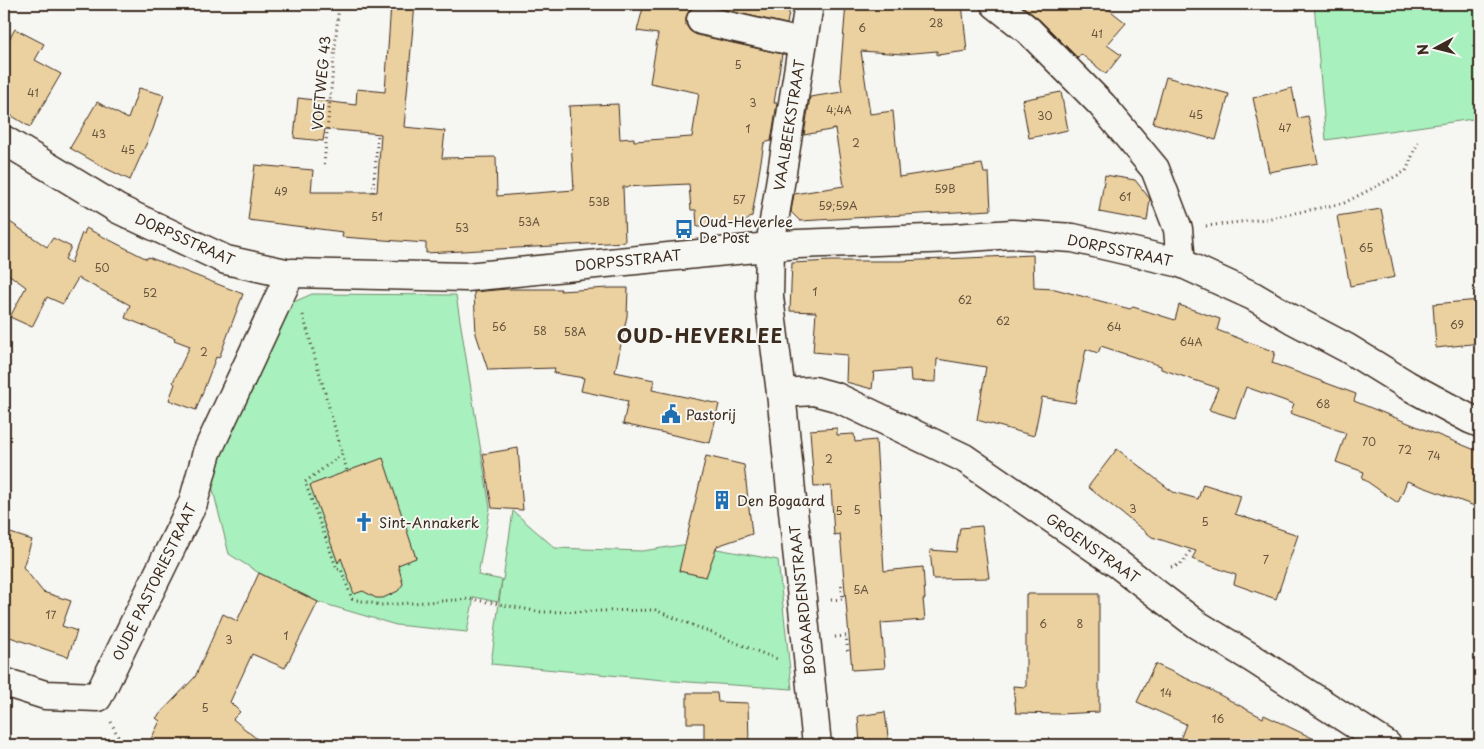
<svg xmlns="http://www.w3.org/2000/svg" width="1484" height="749" viewBox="0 0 1484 749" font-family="'Playpen Sans',sans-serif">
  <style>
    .green { fill: #a8f0bd; stroke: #728d6e }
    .building { fill: #ecd1a0; stroke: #3b2a1e }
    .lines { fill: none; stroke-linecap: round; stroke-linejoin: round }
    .minor-casing { stroke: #3b2a1e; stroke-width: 31 }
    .path { stroke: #3b2a1e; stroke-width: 3; stroke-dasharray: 1 4; stroke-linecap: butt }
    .minor { stroke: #f6f6f2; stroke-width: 28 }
    .labels { text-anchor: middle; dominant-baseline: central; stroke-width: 4; stroke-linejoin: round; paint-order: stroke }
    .number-label { font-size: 11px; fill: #67543e }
    .street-label { font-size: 14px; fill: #3b2a1e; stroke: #f6f6f2 }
    .poi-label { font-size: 14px; fill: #3b2a1e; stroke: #f6f6f2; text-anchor: start }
    .district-label { font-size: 19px; font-weight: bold; letter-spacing: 1px; fill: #3b2a1e; stroke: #f6f6f2 }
  </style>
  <rect width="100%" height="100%" fill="#f6f6f2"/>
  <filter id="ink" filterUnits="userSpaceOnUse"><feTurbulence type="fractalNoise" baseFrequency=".02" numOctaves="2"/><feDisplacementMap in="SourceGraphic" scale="10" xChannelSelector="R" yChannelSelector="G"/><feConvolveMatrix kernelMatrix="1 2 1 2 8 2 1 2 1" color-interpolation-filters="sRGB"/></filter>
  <g filter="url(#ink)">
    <g class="green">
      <polygon points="1314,4 1480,4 1480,118 1326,140"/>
      <polygon points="312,294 456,295 490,508 478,575 503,580 513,511 555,548 642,551 689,544 778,560 792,689 674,681 491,664 502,580 498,602 474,597 467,632 396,625 318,602 259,573 229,554 207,466 287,305"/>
    </g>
    <g class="building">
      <polygon points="391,4 415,4 404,127 445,131 442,158 496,157 497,196 574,190 569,106 618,104 620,139 634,138 634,141 692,137 699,93 650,83 658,34 637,31 644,4 777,4 790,7 787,24 704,5 696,5 690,9 686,17 686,25 690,31 697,35 782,54 774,103 777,103 771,141 764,143 752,216 742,225 697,227 696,210 691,210 689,184 623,187 625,242 426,253 426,243 342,237 343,232 248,220 255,165 313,170 311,192 377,192 381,134 325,129 323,141 294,138 298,98 356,105 357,89 385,92"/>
      <polygon points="846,4 962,4 967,51 937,55 937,51 903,54 861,51 870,114 893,111 899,177 982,164 984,173 989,173 991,210 800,221 791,212 794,194 844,186 835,129 804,135 810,97 842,92 840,76"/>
      <polygon points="1020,4 1102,4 1126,23 1107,45 1121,55 1106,74 1081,54 1078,58 1040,20"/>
      <polygon points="15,29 44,44 35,60 61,74 30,127 4,111 4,48"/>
      <polygon points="1166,77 1229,94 1216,140 1153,123"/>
      <polygon points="139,88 164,95 153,129 130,180 105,168 70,148 97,102 128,119"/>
      <polygon points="1292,88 1298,118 1308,116 1318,163 1269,172 1253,98"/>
      <polygon points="1061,92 1068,130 1029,138 1022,100"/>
      <polygon points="1105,175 1135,180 1150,199 1147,221 1099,212"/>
      <polygon points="1381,209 1395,277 1350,286 1337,216"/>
      <polygon points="4,218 47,247 53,238 71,247 65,259 71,263 82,233 84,234 86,228 147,259 148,257 243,294 219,358 216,357 196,410 169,400 175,384 173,382 190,346 174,340 175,338 125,318 130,305 78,278 63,304 47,297 32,327 10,317 26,287 4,271"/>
      <polygon points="1033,255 1034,288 1055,289 1130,309 1133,307 1175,320 1179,305 1220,319 1217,330 1275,352 1272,363 1356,394 1354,401 1480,452 1480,508 1407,481 1398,503 1362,478 1364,472 1336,462 1346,433 1290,413 1294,404 1246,387 1235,418 1209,410 1218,388 1161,369 1161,366 1101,346 1098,353 1086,349 1075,403 1042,397 1034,436 977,420 986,367 937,359 936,382 911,381 910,369 874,372 872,389 846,382 847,355 813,352 816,312 790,311 792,263 832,261 900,261"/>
      <polygon points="609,288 628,288 627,316 615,372 654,380 652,390 719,404 710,443 623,424 628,401 581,391 584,378 554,373 555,368 488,370 476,334 474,292 507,289 561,289 560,291"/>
      <polygon points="1480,300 1480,343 1436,348 1433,304"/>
      <polygon points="837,428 837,435 854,434 855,442 876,440 884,571 923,567 925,599 923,599 925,620 881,623 885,668 852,670 840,534 834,535 831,486 814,487 810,430"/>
      <polygon points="518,448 523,510 492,508 483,454"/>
      <polygon points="1117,449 1173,492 1198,499 1203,484 1241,496 1235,514 1298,535 1276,599 1234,584 1236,575 1192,559 1196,551 1152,537 1088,487"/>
      <polygon points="706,456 744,465 752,534 717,546 706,577 679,571"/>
      <polygon points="383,458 416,558 398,565 403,584 398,591 383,598 376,598 363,591 354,594 341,558 338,563 310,485"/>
      <polygon points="982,526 989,578 933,579 930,550 956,552 960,528"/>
      <polygon points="4,531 32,540 23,567 43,592 71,601 62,626 77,631 68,657 4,635"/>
      <polygon points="259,573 318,602 285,668 252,654 230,702 240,712 233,719 264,745 148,745 160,721 156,718 195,677 223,614 237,621"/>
      <polygon points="1026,594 1099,594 1099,712 1059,714 1016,713 1013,686 1026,687"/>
      <polygon points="1155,664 1203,686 1263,718 1264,715 1327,745 1178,745 1186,724 1137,702"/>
      <polygon points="687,693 717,693 718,702 748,703 749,745 704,745 704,723 687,723"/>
      <polygon points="885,712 889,745 860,745 858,716"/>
    </g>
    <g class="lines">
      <g class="minor-casing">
        <g id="minor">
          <polyline points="809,4 770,246 769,297 781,393 817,745"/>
          <polyline points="995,4 1029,31 1102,105 1155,169 1178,229 1181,263"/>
          <polyline points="701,20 802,43"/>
          <polyline points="4,140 118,209 226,260 290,274 292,273 467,277 798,244 954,238 1012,234 1073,238 1181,263 1253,296 1292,319 1347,348 1407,385 1470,419 1480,423"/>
          <polyline points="781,393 814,391 836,397 964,458 1118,564 1196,624 1252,658 1387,745"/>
          <polyline points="4,682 45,695 98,697 193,503 207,452 290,274"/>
        </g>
      </g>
      <g class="path">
        <polyline points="324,164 339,4"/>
        <polyline points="373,192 378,134"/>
        <polyline points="1206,226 1266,219 1344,203 1406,171 1418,142"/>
        <polyline points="303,315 347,471"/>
        <polyline points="342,454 305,482 337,569 341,569 352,599 381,605 471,599 541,612 655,610 774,658 778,659"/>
        <path d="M1171,567C1183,565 1185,560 1191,549"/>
        <polyline points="831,600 843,599 841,582"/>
        <polyline points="835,637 846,636 848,652"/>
        <polyline points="111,722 122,745"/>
      </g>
      <use href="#minor" class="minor"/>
    </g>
  </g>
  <defs>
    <g id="bus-bare" transform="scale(1.5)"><path d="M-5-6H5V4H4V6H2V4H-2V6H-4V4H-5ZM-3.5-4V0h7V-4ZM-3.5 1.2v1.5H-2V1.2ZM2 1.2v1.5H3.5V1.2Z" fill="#1f6fb2" stroke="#f6f6f2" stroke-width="2.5" paint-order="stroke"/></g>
    <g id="civic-bare" transform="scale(1.5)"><path d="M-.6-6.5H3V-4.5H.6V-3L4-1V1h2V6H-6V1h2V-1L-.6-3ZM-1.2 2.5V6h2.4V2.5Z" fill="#1f6fb2" stroke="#f6f6f2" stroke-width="2.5" paint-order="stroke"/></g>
    <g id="building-bare" transform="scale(1.5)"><path d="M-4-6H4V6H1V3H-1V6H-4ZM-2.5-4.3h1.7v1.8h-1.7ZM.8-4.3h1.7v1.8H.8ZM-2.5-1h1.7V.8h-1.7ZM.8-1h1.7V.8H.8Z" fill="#1f6fb2" stroke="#f6f6f2" stroke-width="2.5" paint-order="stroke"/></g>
    <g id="church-bare" transform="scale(1.5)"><path d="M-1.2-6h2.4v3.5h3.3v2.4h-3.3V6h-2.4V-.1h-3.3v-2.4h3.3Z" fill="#1f6fb2" stroke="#f6f6f2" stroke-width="2.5" paint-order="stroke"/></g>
  </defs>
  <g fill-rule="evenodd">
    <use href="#bus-bare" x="684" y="229"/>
    <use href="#civic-bare" x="671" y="414"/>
    <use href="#building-bare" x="722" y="500"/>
    <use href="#church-bare" x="364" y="522"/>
  </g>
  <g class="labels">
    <g class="number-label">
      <text x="936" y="22">28</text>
      <text x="862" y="27">6</text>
      <text x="1097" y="33">41</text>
      <text x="738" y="64">5</text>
      <text x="33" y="92">41</text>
      <text x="753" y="102">3</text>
      <text x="839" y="109">4;4A</text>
      <text x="1196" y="114">45</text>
      <text x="1045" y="115">30</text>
      <text x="1285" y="127">47</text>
      <text x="748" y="128">1</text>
      <text x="99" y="133">43</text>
      <text x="856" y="142">2</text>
      <text x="128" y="149">45</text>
      <text x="945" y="188">59B</text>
      <text x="281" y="191">49</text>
      <text x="1125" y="196">61</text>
      <text x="739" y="199">57</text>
      <text x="599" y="201">53B</text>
      <text x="838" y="205">59;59A</text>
      <text x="377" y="216">51</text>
      <text x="529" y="221">53A</text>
      <text x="462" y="227">53</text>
      <text x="1366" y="247">65</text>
      <text x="102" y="267">50</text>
      <text x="815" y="291">1</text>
      <text x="150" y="292">52</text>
      <text x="965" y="299">62</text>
      <text x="1003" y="320">62</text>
      <text x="1457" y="324">69</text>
      <text x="499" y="326">56</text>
      <text x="1114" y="326">64</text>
      <text x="540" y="330">58</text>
      <text x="575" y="331">58A</text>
      <text x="1191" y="341">64A</text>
      <text x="204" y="351">2</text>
      <text x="1323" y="403">68</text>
      <text x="1369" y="441">70</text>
      <text x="1405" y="449">72</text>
      <text x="1434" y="455">74</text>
      <text x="829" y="458">2</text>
      <text x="1133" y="508">3</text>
      <text x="857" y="509">5</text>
      <text x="839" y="510">5</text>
      <text x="1205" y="521">5</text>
      <text x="1266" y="559">7</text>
      <text x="861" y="589">5A</text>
      <text x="51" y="614">17</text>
      <text x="1043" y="623">6</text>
      <text x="1080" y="623">8</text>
      <text x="286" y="635">1</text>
      <text x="229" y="639">3</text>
      <text x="1166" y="692">14</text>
      <text x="205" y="707">5</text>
      <text x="1218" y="718">16</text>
    </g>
    <g class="street-label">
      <text transform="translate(321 83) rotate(-85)">VOETWEG 43</text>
      <text transform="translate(789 125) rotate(-81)">VAALBEEKSTRAAT</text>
      <text transform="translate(185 239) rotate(24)">DORPSSTRAAT</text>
      <text transform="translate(1120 250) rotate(12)">DORPSSTRAAT</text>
      <text transform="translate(628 260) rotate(-6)">DORPSSTRAAT</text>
      <text transform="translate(1093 548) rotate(35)">GROENSTRAAT</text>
      <text transform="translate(154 582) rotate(-64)">OUDE PASTORIESTRAAT</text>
      <text transform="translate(802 600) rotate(-96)">BOGAARDENSTRAAT</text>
    </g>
    <g class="poi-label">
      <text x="699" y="221">Oud-Heverlee<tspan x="699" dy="16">De Post</tspan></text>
      <text x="686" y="414">Pastorij</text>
      <text x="737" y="500">Den Bogaard</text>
      <text x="379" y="522">Sint-Annakerk</text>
    </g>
    <g class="district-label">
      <text x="700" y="335">OUD-HEVERLEE</text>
    </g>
  </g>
  <rect width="1484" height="749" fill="none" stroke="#f6f6f2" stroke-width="20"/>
  <rect x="10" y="10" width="1464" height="729" fill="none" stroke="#3b2a1e" stroke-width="2" filter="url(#ink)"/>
  <g transform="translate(1436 48) rotate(263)" stroke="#f6f6f2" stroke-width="4" paint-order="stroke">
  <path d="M0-4L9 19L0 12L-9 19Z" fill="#3b2a1e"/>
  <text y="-8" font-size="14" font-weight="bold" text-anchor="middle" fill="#3b2a1e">N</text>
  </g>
</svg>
